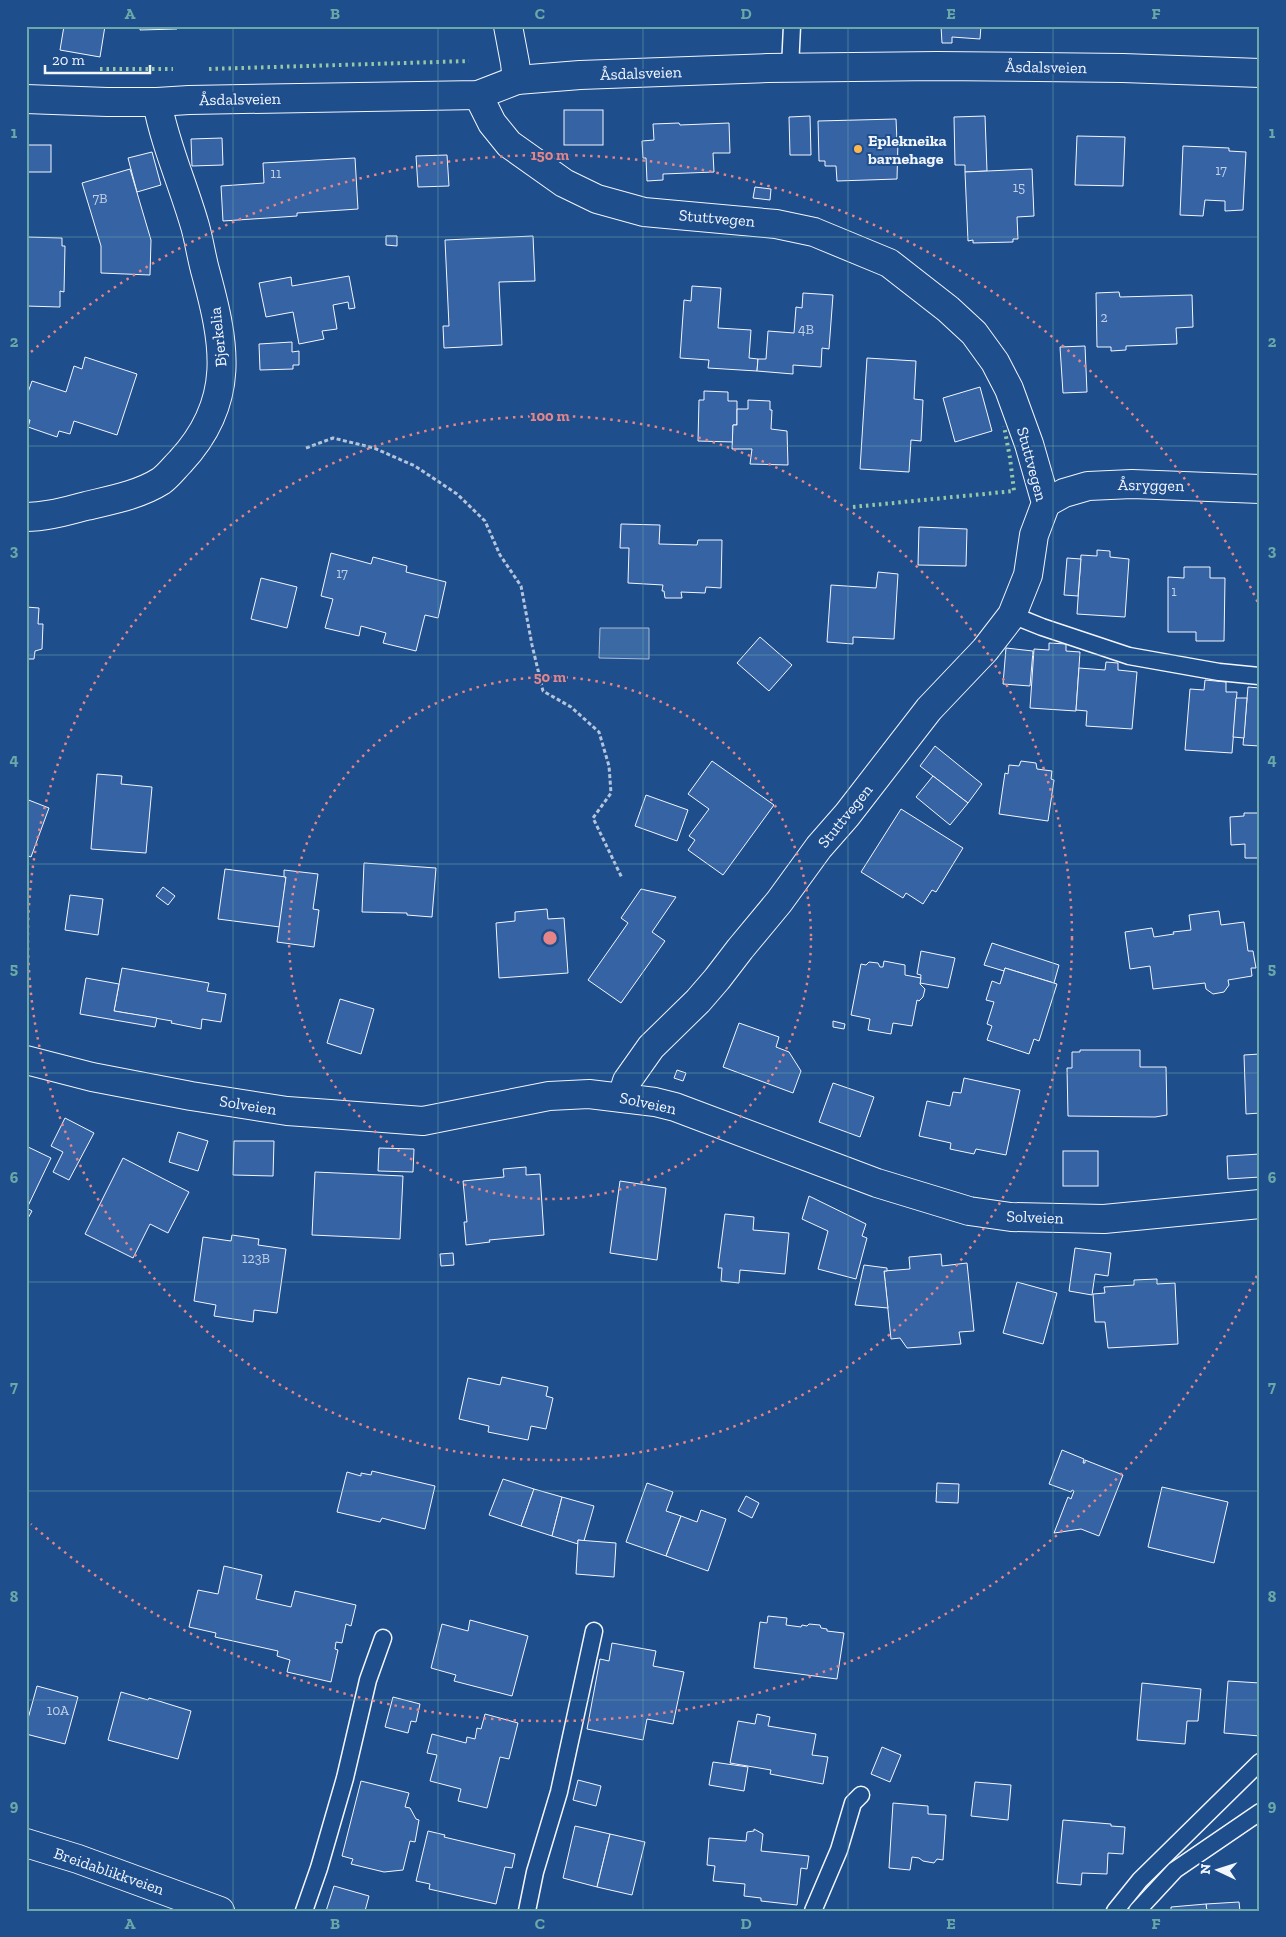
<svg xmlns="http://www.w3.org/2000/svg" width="1286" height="1937" viewBox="0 0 1286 1937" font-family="'Zilla Slab',serif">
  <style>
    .water { fill: #3b69a3; stroke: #a8bbd7 }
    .building { fill: #3563a3; stroke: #f2f6ff }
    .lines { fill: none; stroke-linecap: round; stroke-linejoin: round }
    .lane-casing { stroke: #f2f6ff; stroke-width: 19 }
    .street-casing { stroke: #f2f6ff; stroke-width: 30 }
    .path { stroke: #b3c4dc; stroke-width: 3; stroke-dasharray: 4 2.5; stroke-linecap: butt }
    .lane { stroke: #1f4e8c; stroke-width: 16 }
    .street { stroke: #1f4e8c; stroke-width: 28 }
    .hedge { stroke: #97c8a6; stroke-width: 4; stroke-dasharray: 2.5 4; stroke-linecap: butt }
    .grid { fill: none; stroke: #6aa9a8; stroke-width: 1; stroke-opacity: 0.55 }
    .ring { fill: none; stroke: #e38589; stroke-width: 2.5; stroke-dasharray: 2.5 5 }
    .poi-dot { fill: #ffb74d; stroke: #1f4e8c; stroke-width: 2 }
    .labels { text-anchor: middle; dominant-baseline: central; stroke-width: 4; stroke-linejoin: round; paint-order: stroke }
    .number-label { font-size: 14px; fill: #c3d1e8 }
    .street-label { font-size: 16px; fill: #f2f6ff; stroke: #1f4e8c }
    .poi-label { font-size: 16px; font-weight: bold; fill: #f2f6ff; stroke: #1f4e8c; text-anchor: start }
    .centre { fill: #e38589; stroke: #1f4e8c; stroke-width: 2.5 }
    .ring-label { font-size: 15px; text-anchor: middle; font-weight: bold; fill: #e38589; stroke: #1f4e8c; stroke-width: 4; stroke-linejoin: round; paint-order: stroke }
    .neatline { fill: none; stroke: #6aa9a8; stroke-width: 2 }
    .grid-label { font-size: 16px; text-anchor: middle; font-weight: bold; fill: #6aa9a8 }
  </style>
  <rect width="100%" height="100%" fill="#1f4e8c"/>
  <polygon class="water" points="600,628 649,628 649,659 599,658"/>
  <g class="building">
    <polygon points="64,26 105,26 100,57 60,50"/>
    <polygon points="140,26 177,26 177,29 140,30"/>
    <polygon points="941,26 981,26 980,39 952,37 952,43 942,43"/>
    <rect x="564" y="110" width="39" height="35"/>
    <polygon points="810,116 811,155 790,155 789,117"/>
    <polygon points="985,116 987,171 965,172 965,165 955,165 954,117"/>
    <polygon points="896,119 897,141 898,141 897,179 837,181 836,166 825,166 825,161 819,161 818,121"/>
    <polygon points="679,123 680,125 729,123 730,153 713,153 714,172 663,174 663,180 647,181 646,158 643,158 642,141 654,140 653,124"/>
    <polygon points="1077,136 1125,137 1123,186 1075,185"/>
    <polygon points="222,138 223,165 192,166 191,139"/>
    <rect x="26" y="145" width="25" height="27"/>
    <polygon points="1183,146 1229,148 1229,151 1246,152 1243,210 1225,211 1225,201 1205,200 1203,216 1180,215"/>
    <polygon points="152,152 161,185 137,192 128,158"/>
    <polygon points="447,155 449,186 418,187 416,156"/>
    <polygon points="355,158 358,209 297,213 297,216 223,221 221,186 264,183 263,163"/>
    <polygon points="130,169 151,240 150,275 101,273 101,246 82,183"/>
    <polygon points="1032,169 1034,216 1017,217 1018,239 1013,239 1013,242 973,243 973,240 968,241 965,172"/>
    <polygon points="755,187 771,189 770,200 753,198"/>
    <polygon points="386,236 397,236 397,246 386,245"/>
    <polygon points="533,236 535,281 499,282 502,345 444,348 443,326 449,326 445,240"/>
    <polygon points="26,237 62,238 62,246 65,246 64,292 60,291 60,307 26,306"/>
    <polygon points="349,276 355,308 349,309 348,302 333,305 337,329 322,331 324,339 299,344 293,312 266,317 259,283 291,277 292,286"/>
    <polygon points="692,286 721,288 718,328 751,330 749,358 758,359 757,371 708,368 709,360 680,358 684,300 691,301"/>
    <polygon points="1119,292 1120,297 1192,295 1193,327 1176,328 1177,344 1126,346 1126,350 1111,351 1111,347 1097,347 1096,293"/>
    <polygon points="803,293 833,295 829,349 822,348 821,367 793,365 793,374 757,371 758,359 766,359 768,331 794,333 796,307 802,308"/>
    <polygon points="292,342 292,352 299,351 299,365 293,365 293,369 260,370 259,344"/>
    <polygon points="1085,346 1087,392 1063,393 1060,347"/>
    <polygon points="85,357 137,374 117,435 74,421 70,434 59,431 57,437 28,427 30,420 26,419 26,398 32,381 66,392 74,366 82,369"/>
    <polygon points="867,358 916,361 914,399 923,400 921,441 911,440 909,472 860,469"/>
    <polygon points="980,387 992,431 955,442 943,398"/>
    <polygon points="704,391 728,392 728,401 737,401 737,425 733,425 733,442 698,441 699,400 704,400"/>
    <polygon points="748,400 770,401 770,410 772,410 771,429 787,431 788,465 750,464 752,449 732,449 733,425 737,425 737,409 748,409"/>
    <polygon points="621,524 660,525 659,544 697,545 698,540 722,540 721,588 706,587 705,593 681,592 682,598 665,598 664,591 662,591 663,585 628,583 629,548 620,548"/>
    <polygon points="919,527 967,529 966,566 918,565"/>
    <polygon points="1097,550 1110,551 1110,557 1129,559 1125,617 1077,614 1081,555 1097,556"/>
    <polygon points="331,553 371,564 373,557 407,566 406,572 446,582 438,618 425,615 416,651 383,643 386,633 361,626 359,636 325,628 333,599 321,596"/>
    <polygon points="1067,558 1081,559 1078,596 1064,595"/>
    <polygon points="1184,567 1210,567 1210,578 1225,578 1224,641 1196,641 1196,632 1168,632 1168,577 1184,578"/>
    <polygon points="878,572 898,574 894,639 853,637 853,644 827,642 831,585 876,588"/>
    <polygon points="261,578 297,587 287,628 251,619"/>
    <polygon points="26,607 39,608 38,624 43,624 42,649 35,651 34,659 26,659"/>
    <polygon points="760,637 792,665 769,691 737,663"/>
    <polygon points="1049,643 1066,644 1066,651 1080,652 1076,711 1030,708 1034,649 1049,650"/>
    <polygon points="1006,648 1033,651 1030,686 1003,684"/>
    <polygon points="1106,662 1118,663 1118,670 1137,672 1132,729 1086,726 1087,711 1076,710 1079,668 1105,670"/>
    <polygon points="1205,680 1226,682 1226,692 1237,692 1232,753 1185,750 1190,689 1204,690"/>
    <polygon points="1248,687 1260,688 1260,746 1243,745"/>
    <polygon points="1236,698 1247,698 1244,738 1233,737"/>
    <polygon points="935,746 982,784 968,803 920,766"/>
    <polygon points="712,761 774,805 723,875 688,850 695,840 689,836 709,809 688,794"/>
    <polygon points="1021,761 1036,763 1037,769 1052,771 1051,779 1054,780 1048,821 999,814 1005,773 1008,774 1009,765 1019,766"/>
    <polygon points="97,774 122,776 121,784 152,787 146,853 91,849"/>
    <polygon points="933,776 968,803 950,825 916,797"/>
    <polygon points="646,795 688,810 677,841 635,826"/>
    <polygon points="26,799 49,808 31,857 26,855"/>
    <polygon points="901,809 963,848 936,892 932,890 923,904 906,893 903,898 861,872"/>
    <polygon points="1244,813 1260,813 1260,858 1245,858 1245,844 1231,845 1230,817 1244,816"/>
    <polygon points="364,863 436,868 432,917 407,915 407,913 362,912"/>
    <polygon points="225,869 286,877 280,927 218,919"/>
    <polygon points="284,870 318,874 313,909 319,910 314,947 277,942 286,877 284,877"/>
    <polygon points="163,887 175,896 168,905 156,896"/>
    <polygon points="641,889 676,897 652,932 665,941 621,1003 588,980 628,923 621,918"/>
    <polygon points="70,895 103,899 98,935 65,930"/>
    <polygon points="547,909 548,919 564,918 568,973 499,978 496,923 515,921 515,912"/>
    <polygon points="1219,911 1221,925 1244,922 1248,951 1253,951 1256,968 1251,968 1252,976 1228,980 1229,985 1224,992 1213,994 1206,989 1205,983 1153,989 1150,966 1130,969 1125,932 1152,928 1154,937 1174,934 1173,932 1191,930 1189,915"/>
    <polygon points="992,943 1059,965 1054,983 1005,968 1004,971 984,965"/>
    <polygon points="921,951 955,958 948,988 920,983 921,975 917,974"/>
    <polygon points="884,961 905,965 905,975 921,978 920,984 925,989 923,997 919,1001 917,1000 912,1026 893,1023 891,1034 868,1030 870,1019 851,1015 861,964 866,965 869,962 878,963 880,967 883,967"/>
    <polygon points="122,968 209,983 207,991 226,994 221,1022 202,1019 201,1029 171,1023 172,1021 114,1011"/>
    <polygon points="1005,968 1057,984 1039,1041 1034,1039 1029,1054 987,1040 992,1026 987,1024 994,1002 986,1000 992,981 1000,984"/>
    <polygon points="86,978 119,984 114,1011 157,1018 155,1027 80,1014"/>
    <polygon points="340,999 374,1009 361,1054 327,1043"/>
    <polygon points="833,1021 845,1024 844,1029 833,1027"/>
    <polygon points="739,1023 779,1037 776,1047 789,1052 801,1071 793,1093 723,1067"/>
    <polygon points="1080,1050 1140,1050 1140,1067 1166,1067 1167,1115 1155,1117 1068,1116 1067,1068 1072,1068 1072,1052 1080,1052"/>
    <polygon points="1260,1054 1260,1113 1246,1114 1244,1055"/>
    <polygon points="677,1070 686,1073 683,1081 674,1078"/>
    <polygon points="964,1078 1020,1090 1006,1155 976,1149 974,1154 950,1149 951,1143 919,1136 927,1101 950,1106 953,1092 961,1093"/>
    <polygon points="833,1083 874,1097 860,1137 819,1122"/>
    <polygon points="65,1118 94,1133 69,1180 53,1172 63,1152 51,1146"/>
    <polygon points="178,1132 208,1141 198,1171 169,1162"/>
    <polygon points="234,1141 274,1141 273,1176 233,1175"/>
    <polygon points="26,1146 51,1158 27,1208 32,1211 26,1222"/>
    <polygon points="379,1148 414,1149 413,1172 378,1171"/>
    <rect x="1063" y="1151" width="35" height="35"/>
    <polygon points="1260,1154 1260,1177 1228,1179 1227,1156"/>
    <polygon points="123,1158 189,1192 168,1233 150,1224 133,1258 85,1234"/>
    <polygon points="526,1167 526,1175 540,1174 544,1235 489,1240 490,1242 466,1245 464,1222 467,1222 463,1181 504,1177 503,1169"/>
    <polygon points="315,1172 403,1176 400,1239 312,1235"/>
    <polygon points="620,1181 666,1188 657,1260 610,1253"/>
    <polygon points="809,1196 866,1224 862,1236 867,1238 856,1279 818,1269 828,1231 802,1219"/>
    <polygon points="725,1214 754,1217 753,1230 789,1233 785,1274 740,1270 739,1283 721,1281 722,1268 718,1268"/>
    <polygon points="232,1235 259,1239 258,1245 286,1249 277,1313 254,1310 253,1322 214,1316 216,1305 194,1301 203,1237 231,1241"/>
    <polygon points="1075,1248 1111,1253 1108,1276 1095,1274 1092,1295 1069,1291"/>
    <polygon points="453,1253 454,1265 441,1266 440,1254"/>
    <polygon points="941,1254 942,1266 967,1263 974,1331 959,1332 961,1344 907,1348 900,1338 891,1339 884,1271 910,1269 909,1257"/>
    <polygon points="864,1265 887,1268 887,1271 884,1271 888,1308 855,1305"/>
    <polygon points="1157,1279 1157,1284 1175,1283 1178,1344 1108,1348 1105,1322 1095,1322 1093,1294 1105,1293 1104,1287 1134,1285 1134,1280"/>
    <polygon points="1017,1282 1057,1293 1043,1344 1003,1333"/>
    <polygon points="502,1377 548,1387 546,1396 553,1398 546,1429 531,1426 528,1440 488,1432 489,1426 459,1419 468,1378 500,1385"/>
    <polygon points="1062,1450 1084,1459 1083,1463 1085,1463 1085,1460 1123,1475 1099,1536 1081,1529 1054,1533 1068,1497 1071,1499 1074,1491 1072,1490 1071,1492 1049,1484"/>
    <polygon points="372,1471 435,1486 425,1529 382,1518 380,1522 337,1512 347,1472 361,1476 361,1473 371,1475"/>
    <polygon points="503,1479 534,1489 521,1526 489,1515"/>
    <polygon points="647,1483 673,1492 666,1511 681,1516 666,1556 626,1542"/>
    <polygon points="937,1483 959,1484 958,1503 936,1502"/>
    <polygon points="1162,1487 1228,1502 1214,1563 1148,1547"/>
    <polygon points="534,1489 562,1497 552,1536 521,1526"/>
    <polygon points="746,1496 759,1503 752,1518 738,1511"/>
    <polygon points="562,1497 594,1506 584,1541 578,1540 578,1544 552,1536"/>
    <polygon points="701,1510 726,1519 708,1571 666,1556 681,1516 697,1522"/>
    <polygon points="578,1540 616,1543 614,1577 576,1574"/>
    <polygon points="224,1566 262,1575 256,1599 291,1607 295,1591 356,1605 351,1626 346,1624 342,1643 336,1642 335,1649 338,1650 331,1682 287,1672 290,1660 277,1656 278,1651 215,1637 216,1633 189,1627 198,1590 218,1594"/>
    <polygon points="768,1616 787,1618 786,1625 801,1627 802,1625 807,1626 809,1624 820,1625 821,1628 827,1629 827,1631 844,1633 837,1679 754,1668 760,1622 767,1623"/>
    <polygon points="470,1620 528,1636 512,1696 454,1681 456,1675 431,1668 442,1624 468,1631"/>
    <polygon points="612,1643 656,1651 653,1666 684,1672 673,1724 647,1719 643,1740 587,1729 600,1659 609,1661"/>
    <polygon points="1228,1681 1260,1683 1260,1736 1224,1733"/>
    <polygon points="1142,1683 1201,1689 1198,1721 1187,1721 1185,1744 1137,1740"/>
    <polygon points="37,1686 78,1697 65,1744 26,1734 26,1726"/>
    <polygon points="121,1692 148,1700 149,1698 191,1711 178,1759 108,1740"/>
    <polygon points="393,1697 420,1704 416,1722 411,1721 408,1733 385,1727"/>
    <polygon points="485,1714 518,1723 509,1759 500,1757 487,1808 458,1801 461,1789 430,1781 437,1755 427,1753 432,1734 466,1743 467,1737 475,1739 477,1728 481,1729"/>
    <polygon points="757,1714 770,1717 768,1726 816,1734 812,1755 828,1757 823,1784 770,1774 771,1770 730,1763 738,1721 755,1724"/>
    <polygon points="882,1747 901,1755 890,1782 871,1774"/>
    <polygon points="713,1762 748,1767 744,1791 709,1785"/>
    <polygon points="578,1780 601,1786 596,1806 573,1800"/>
    <polygon points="361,1781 409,1793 405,1807 410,1808 416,1819 419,1820 415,1842 410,1841 403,1870 384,1872 351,1864 353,1859 342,1856"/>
    <polygon points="975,1782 1011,1785 1008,1820 971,1816"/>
    <polygon points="893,1803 928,1806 928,1814 946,1815 943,1860 937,1859 934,1863 923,1861 919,1858 912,1857 910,1870 889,1868"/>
    <polygon points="1063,1820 1111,1824 1111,1826 1125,1827 1123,1854 1108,1853 1107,1874 1082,1873 1081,1885 1057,1883"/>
    <polygon points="575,1826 610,1834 597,1887 563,1878"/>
    <polygon points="754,1829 763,1834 761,1851 809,1856 807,1869 801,1868 797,1905 761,1901 761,1898 744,1896 745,1884 713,1881 715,1866 707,1865 709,1838 746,1841 747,1832 754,1831"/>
    <polygon points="428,1831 445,1835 444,1837 515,1854 512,1868 505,1867 496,1904 429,1889 430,1884 416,1881"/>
    <polygon points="610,1834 645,1842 632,1895 597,1887"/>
    <polygon points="334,1886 369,1896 365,1911 326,1911"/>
    <polygon points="1239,1902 1240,1911 1207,1911 1206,1904"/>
    <polygon points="1206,1904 1207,1911 1171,1911 1171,1907"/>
  </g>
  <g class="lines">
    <g class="lane-casing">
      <g id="lane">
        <polyline points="790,68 792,26"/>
        <polyline points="1012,615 1042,627 1129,656 1219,672 1259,676"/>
        <polyline points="304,1911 319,1868 345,1778 368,1680 383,1638"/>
        <polyline points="527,1911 535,1872 559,1792 594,1631"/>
        <polyline points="813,1911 839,1850 853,1803 861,1795"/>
        <polyline points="1115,1911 1140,1880 1260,1762"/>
        <polyline points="1137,1911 1175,1870 1260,1812"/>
      </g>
    </g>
    <g class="street-casing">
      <g id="street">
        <polyline points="508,26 515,63 517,80"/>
        <polyline points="478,95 492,123 509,144 564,183 597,199 644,212 776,224 814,232 889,263 948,309 974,333 995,362 1009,389 1029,444 1046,503 1034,535 1028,575 1012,615 985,650 929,709 847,815 819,847 779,902 740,949 717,979 698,1001 651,1047 627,1081 622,1097"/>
        <polyline points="26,99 107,102 157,102 189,100 478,95 517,80 580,75 768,68 937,66 1123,68 1260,73"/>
        <polyline points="1046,503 1064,493 1088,486 1132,484 1260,489"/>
        <path d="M26,517C47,517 66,511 86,506C111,500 139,495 161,481C168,476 174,468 180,462C237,401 225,343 205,270C201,255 199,240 195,226C183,184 165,145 157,102"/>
        <polyline points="26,1060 92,1077 191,1096 287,1111 330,1114 423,1121 549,1096 589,1094 655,1102 675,1107 877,1183 969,1211 1011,1217 1104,1219 1260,1204"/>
        <polyline points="26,1843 78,1859 220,1911"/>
      </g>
    </g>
    <polyline class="path" points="306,448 333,438 374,448 415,466 457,494 485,521 500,555 521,586 532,645 543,691 571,707 599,732 609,766 611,793 593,818 622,878"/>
    <use href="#lane" class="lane"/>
    <use href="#street" class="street"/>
    <g class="hedge">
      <polyline points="100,69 173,69"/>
      <polyline points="209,69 469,61"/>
      <polyline points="853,507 1014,491 1010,458 1004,426"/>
    </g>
  </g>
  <path class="grid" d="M233,26V1911M438,26V1911M643,26V1911M848,26V1911M1053,26V1911M26,237H1260M26,446H1260M26,655H1260M26,864H1260M26,1073H1260M26,1282H1260M26,1491H1260M26,1700H1260"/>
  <g class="ring">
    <circle cx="550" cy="938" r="261"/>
    <circle cx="550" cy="938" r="522"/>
    <path d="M1260 1269A783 783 0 0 1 31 1524M31 352A783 783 0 0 1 1260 607"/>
  </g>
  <circle class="poi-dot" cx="858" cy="149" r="5"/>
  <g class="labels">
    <g class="number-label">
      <text x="1221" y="170">17</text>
      <text x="276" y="173">11</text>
      <text x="1019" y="187">15</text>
      <text x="100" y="198">7B</text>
      <text x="1104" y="317">2</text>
      <text x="806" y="329">4B</text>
      <text x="342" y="573">17</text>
      <text x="1174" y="591">1</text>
      <text x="256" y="1258">123B</text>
      <text x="58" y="1710">10A</text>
    </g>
    <g class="street-label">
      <text transform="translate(1046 67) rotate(1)">Åsdalsveien</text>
      <text transform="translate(641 73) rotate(-2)">Åsdalsveien</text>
      <text transform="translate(240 99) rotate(-1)">Åsdalsveien</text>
      <text transform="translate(717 218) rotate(5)">Stuttvegen</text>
      <text transform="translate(218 337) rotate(-96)">Bjerkelia</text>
      <text transform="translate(1032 464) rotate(75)">Stuttvegen</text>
      <text transform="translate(1151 485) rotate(1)">Åsryggen</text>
      <text transform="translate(845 816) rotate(-51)">Stuttvegen</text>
      <text transform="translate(648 1103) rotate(12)">Solveien</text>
      <text transform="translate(248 1105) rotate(9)">Solveien</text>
      <text transform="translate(1035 1217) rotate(2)">Solveien</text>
      <text transform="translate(109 1871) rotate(19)">Breidablikkveien</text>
    </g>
    <g class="poi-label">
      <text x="868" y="140">Eplekneika<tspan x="868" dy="18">barnehage</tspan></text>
    </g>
  </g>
  <circle cx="550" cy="938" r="8" class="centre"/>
  <g class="ring-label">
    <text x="550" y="160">150 m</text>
    <text x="550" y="421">100 m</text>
    <text x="550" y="682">50 m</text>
  </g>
  <rect width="1286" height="1937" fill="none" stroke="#1f4e8c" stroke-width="55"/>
  <g transform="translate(1218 1870) rotate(274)" stroke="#1f4e8c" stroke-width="4" paint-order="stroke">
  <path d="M0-4L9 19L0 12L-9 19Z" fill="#f2f6ff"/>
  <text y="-8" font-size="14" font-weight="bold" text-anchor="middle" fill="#f2f6ff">N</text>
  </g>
  <path d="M45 65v8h105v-8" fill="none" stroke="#f2f6ff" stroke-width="2.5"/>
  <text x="52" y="65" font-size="15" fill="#f2f6ff" stroke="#1f4e8c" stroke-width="4" paint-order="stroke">20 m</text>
  <rect x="28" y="28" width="1230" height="1882" class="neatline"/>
  <g class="grid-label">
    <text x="130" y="19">A</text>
    <text x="335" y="19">B</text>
    <text x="540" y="19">C</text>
    <text x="746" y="19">D</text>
    <text x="951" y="19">E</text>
    <text x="1156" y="19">F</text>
    <text x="14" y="138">1</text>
    <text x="1272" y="138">1</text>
    <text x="14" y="347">2</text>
    <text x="1272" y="347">2</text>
    <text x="14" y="556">3</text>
    <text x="1272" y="556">3</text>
    <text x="14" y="765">4</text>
    <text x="1272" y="765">4</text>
    <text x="14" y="974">5</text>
    <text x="1272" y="974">5</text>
    <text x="14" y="1183">6</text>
    <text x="1272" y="1183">6</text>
    <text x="14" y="1392">7</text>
    <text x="1272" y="1392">7</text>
    <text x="14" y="1602">8</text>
    <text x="1272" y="1602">8</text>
    <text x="14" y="1811">9</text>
    <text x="1272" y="1811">9</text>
    <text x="130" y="1929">A</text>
    <text x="335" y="1929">B</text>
    <text x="540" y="1929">C</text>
    <text x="746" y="1929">D</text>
    <text x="951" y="1929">E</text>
    <text x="1156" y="1929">F</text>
  </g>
</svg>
